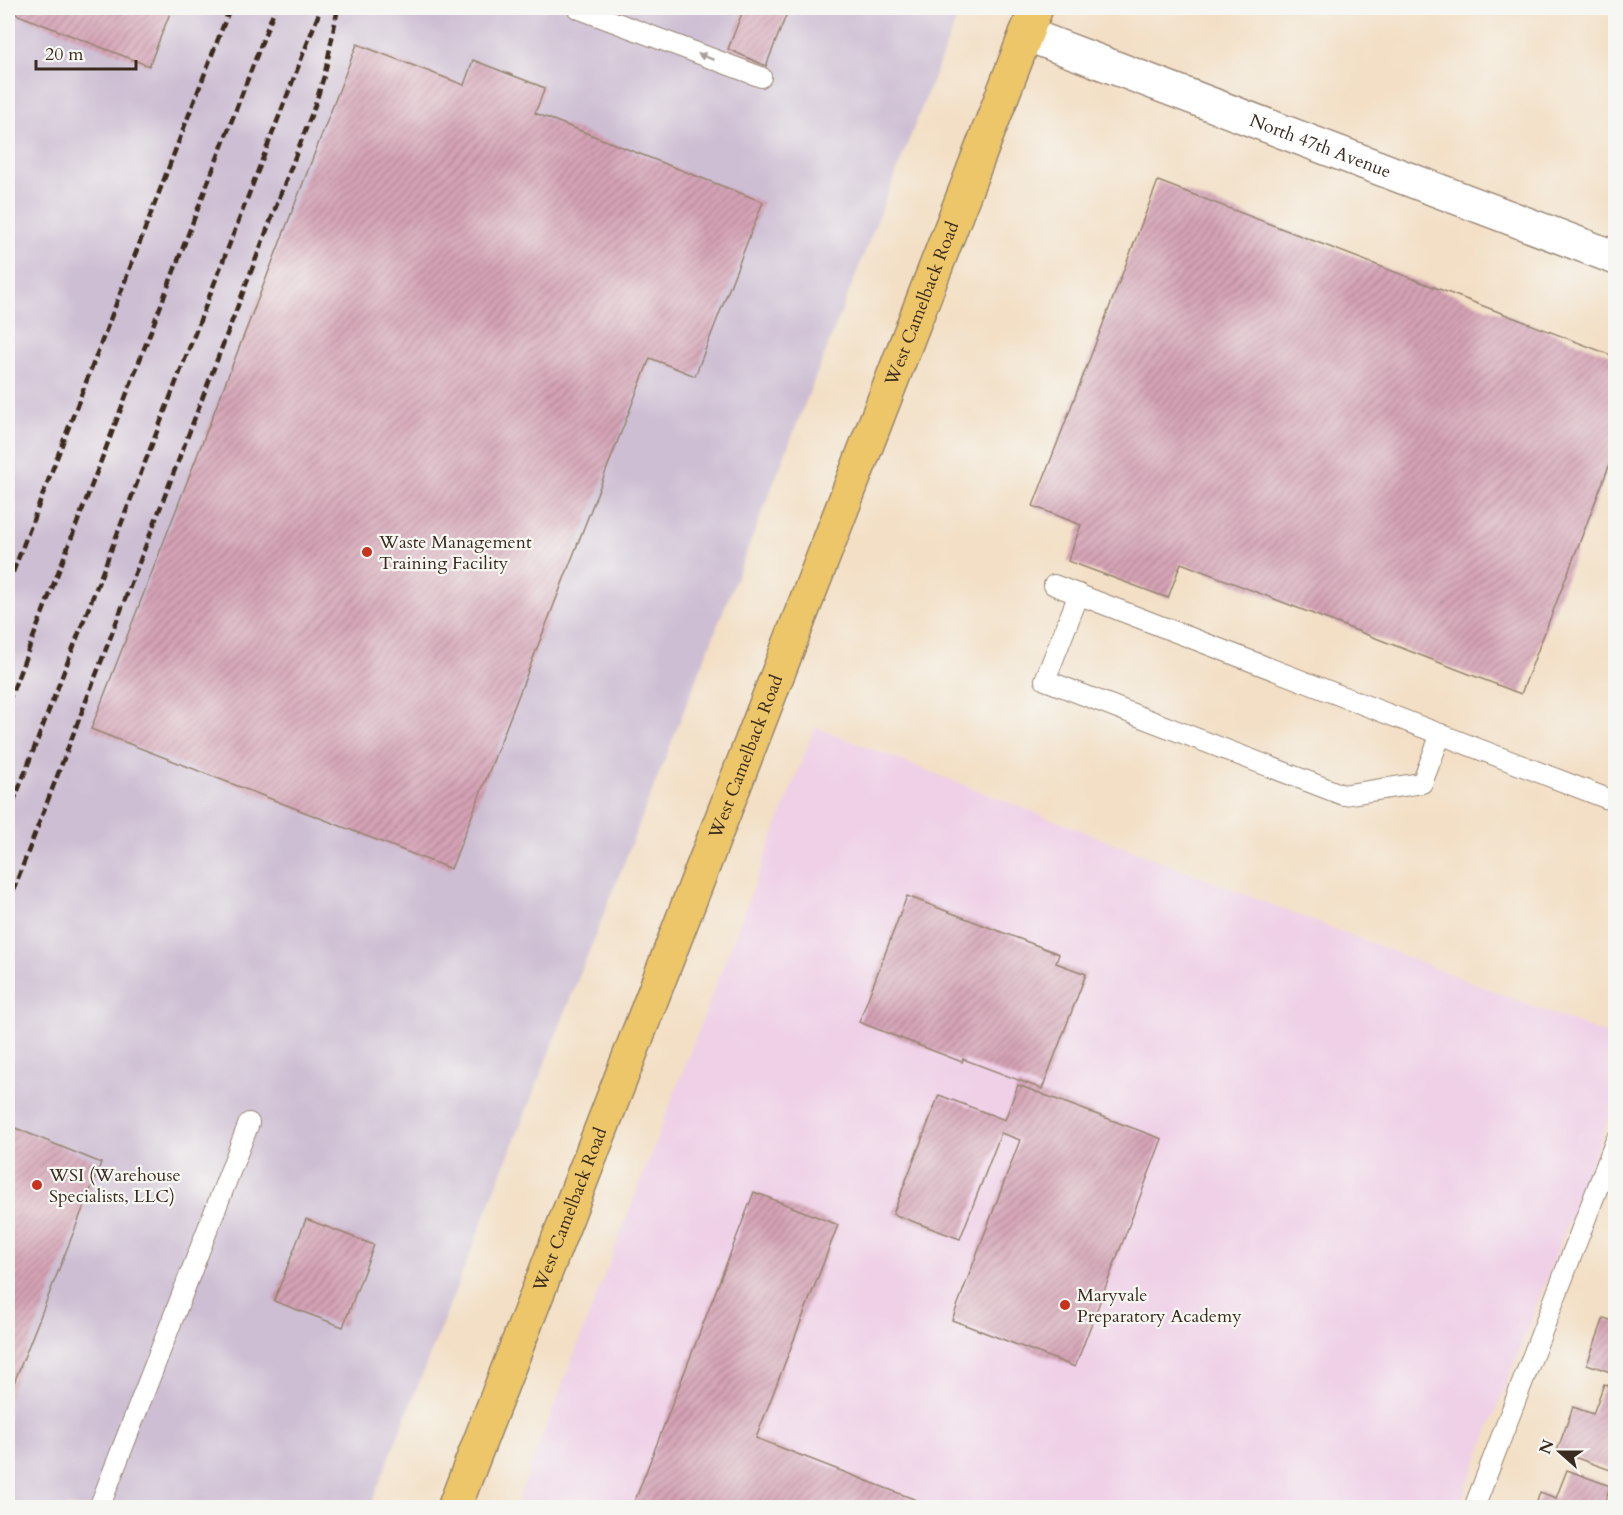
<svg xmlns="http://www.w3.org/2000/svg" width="1623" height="1515" viewBox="0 0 1623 1515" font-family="Cardo,serif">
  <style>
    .built { fill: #efd0e7 }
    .industrial { fill: #cdbed3 }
    .building { fill: url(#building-hatch) }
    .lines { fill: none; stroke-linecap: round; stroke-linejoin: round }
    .service-casing { stroke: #978472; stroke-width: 22 }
    .tertiary-casing { stroke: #978472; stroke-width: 36 }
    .primary-casing { stroke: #978472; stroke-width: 36 }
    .service { stroke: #fff; stroke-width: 20 }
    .tertiary { stroke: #fff; stroke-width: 33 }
    .primary { stroke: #ecc669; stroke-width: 33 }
    .rail { stroke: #3b2a1e; stroke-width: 4.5; stroke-dasharray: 9 4.5; stroke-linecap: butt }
    .oneway { fill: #a79f9a }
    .poi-dot { fill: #c8321e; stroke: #f6f6f2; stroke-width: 2 }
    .labels { text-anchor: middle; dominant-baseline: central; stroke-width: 4.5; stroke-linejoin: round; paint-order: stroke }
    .street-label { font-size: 18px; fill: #3b2a1e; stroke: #f6f6f2 }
    .poi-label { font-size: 18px; fill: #3b2a1e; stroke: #f6f6f2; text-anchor: start }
  </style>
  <defs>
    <pattern id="building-hatch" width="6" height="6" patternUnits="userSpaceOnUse" patternTransform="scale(1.5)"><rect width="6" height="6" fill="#d5a3b6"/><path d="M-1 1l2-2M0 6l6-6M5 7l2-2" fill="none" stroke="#ae8593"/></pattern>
  </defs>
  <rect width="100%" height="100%" fill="#f6f6f2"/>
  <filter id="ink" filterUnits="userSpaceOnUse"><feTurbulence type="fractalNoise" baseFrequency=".0167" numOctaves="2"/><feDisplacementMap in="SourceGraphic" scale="12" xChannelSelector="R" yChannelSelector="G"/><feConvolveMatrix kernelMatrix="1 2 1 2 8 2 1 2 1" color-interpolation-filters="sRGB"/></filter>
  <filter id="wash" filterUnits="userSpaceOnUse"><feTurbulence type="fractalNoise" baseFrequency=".008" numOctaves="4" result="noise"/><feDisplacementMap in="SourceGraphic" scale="24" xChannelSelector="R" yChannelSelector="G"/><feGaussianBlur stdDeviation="1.35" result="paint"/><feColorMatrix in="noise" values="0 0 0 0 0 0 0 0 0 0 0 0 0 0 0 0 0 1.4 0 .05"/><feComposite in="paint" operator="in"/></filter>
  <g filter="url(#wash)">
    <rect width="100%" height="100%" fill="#f3dfc5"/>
    <polygon class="built" points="815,727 1615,1038 1615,1102 1459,1507 515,1508"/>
    <polygon class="industrial" points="8,8 961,8 370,1507 8,1507"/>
    <g id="blocks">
      <g class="building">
        <polygon points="8,8 172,8 149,66 8,11"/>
        <polygon points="744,8 789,8 766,66 728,49"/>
        <polygon points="357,44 464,85 473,60 545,88 535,113 763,202 695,376 650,358 451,869 91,729"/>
        <polygon points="1158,181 1616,357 1616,448 1521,694 1181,563 1168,598 1068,561 1081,525 1033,506"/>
        <polygon points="907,896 1059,954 1056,963 1086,974 1042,1089 963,1059 962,1062 859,1022"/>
        <polygon points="1018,1085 1162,1139 1075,1367 952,1320 1020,1140 1001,1133 960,1239 893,1214 939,1095 1005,1120"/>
        <polygon points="8,1125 101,1163 8,1398"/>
        <polygon points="754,1192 838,1225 756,1438 937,1508 647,1508 634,1503"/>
        <polygon points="306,1219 374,1245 343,1327 274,1301"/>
        <polygon points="1604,1318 1616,1322 1616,1374 1587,1364"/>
        <polygon points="1604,1384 1616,1388 1616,1472 1557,1451 1573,1407 1593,1414"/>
        <polygon points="1567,1470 1610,1486 1603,1508 1535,1508 1540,1492 1556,1498"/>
      </g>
    </g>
  </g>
  <g filter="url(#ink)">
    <use href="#blocks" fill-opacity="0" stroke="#978472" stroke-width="1.5"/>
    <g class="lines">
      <g class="service-casing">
        <g id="service">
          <polyline points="577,8 761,77"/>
          <polyline points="1054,585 1616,802"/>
          <polyline points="1079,594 1045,680 1343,795 1422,783 1441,734"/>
          <polyline points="99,1508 249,1123"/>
          <polyline points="1474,1508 1616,1140"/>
        </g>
      </g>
      <g class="tertiary-casing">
        <g id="tertiary">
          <path id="s1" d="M1026,34L1616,258"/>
        </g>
      </g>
      <g class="primary-casing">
        <g id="primary">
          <path id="s2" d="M454,1508C648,1007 843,508 1036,8"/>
        </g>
      </g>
      <use href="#service" class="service"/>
      <use href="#tertiary" class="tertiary"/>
      <use href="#primary" class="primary"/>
      <g class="rail">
        <polyline points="8,585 230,8"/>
        <polyline points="8,703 275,8"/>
        <polyline points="8,816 321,8"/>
        <polyline points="8,904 315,105 325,73 338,8"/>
      </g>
    </g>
    <defs><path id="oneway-solid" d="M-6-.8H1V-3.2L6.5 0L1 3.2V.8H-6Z" transform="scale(1.5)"/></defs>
    <use class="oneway" href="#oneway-solid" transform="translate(706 57) rotate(-159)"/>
  </g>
  <g class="poi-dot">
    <circle cx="367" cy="552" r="6"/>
    <circle cx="37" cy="1185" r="6"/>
    <circle cx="1065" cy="1305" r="6"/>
  </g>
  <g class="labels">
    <g class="street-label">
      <text stroke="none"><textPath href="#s1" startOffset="315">North 47th Avenue</textPath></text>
      <text stroke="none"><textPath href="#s2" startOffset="1292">West Camelback Road</textPath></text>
      <text stroke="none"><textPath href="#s2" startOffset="806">West Camelback Road</textPath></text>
      <text stroke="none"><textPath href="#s2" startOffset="320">West Camelback Road</textPath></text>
    </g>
    <g class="poi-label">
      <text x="379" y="542">Waste Management<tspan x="379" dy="21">Training Facility</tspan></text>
      <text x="49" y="1175">WSI (Warehouse<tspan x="49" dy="21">Specialists, LLC)</tspan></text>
      <text x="1077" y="1295">Maryvale<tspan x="1077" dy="21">Preparatory Academy</tspan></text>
    </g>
  </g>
  <rect width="1623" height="1515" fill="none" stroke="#f6f6f2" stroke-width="30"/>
  <g transform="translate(1560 1452) rotate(291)" stroke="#f6f6f2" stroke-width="4.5" paint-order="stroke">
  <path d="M0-4.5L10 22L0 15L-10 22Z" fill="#3b2a1e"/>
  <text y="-9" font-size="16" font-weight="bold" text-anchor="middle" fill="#3b2a1e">N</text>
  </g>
  <path d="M36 60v9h100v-9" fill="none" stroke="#3b2a1e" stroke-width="3"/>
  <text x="45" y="60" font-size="18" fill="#3b2a1e" stroke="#f6f6f2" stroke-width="4.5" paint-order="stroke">20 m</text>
</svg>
